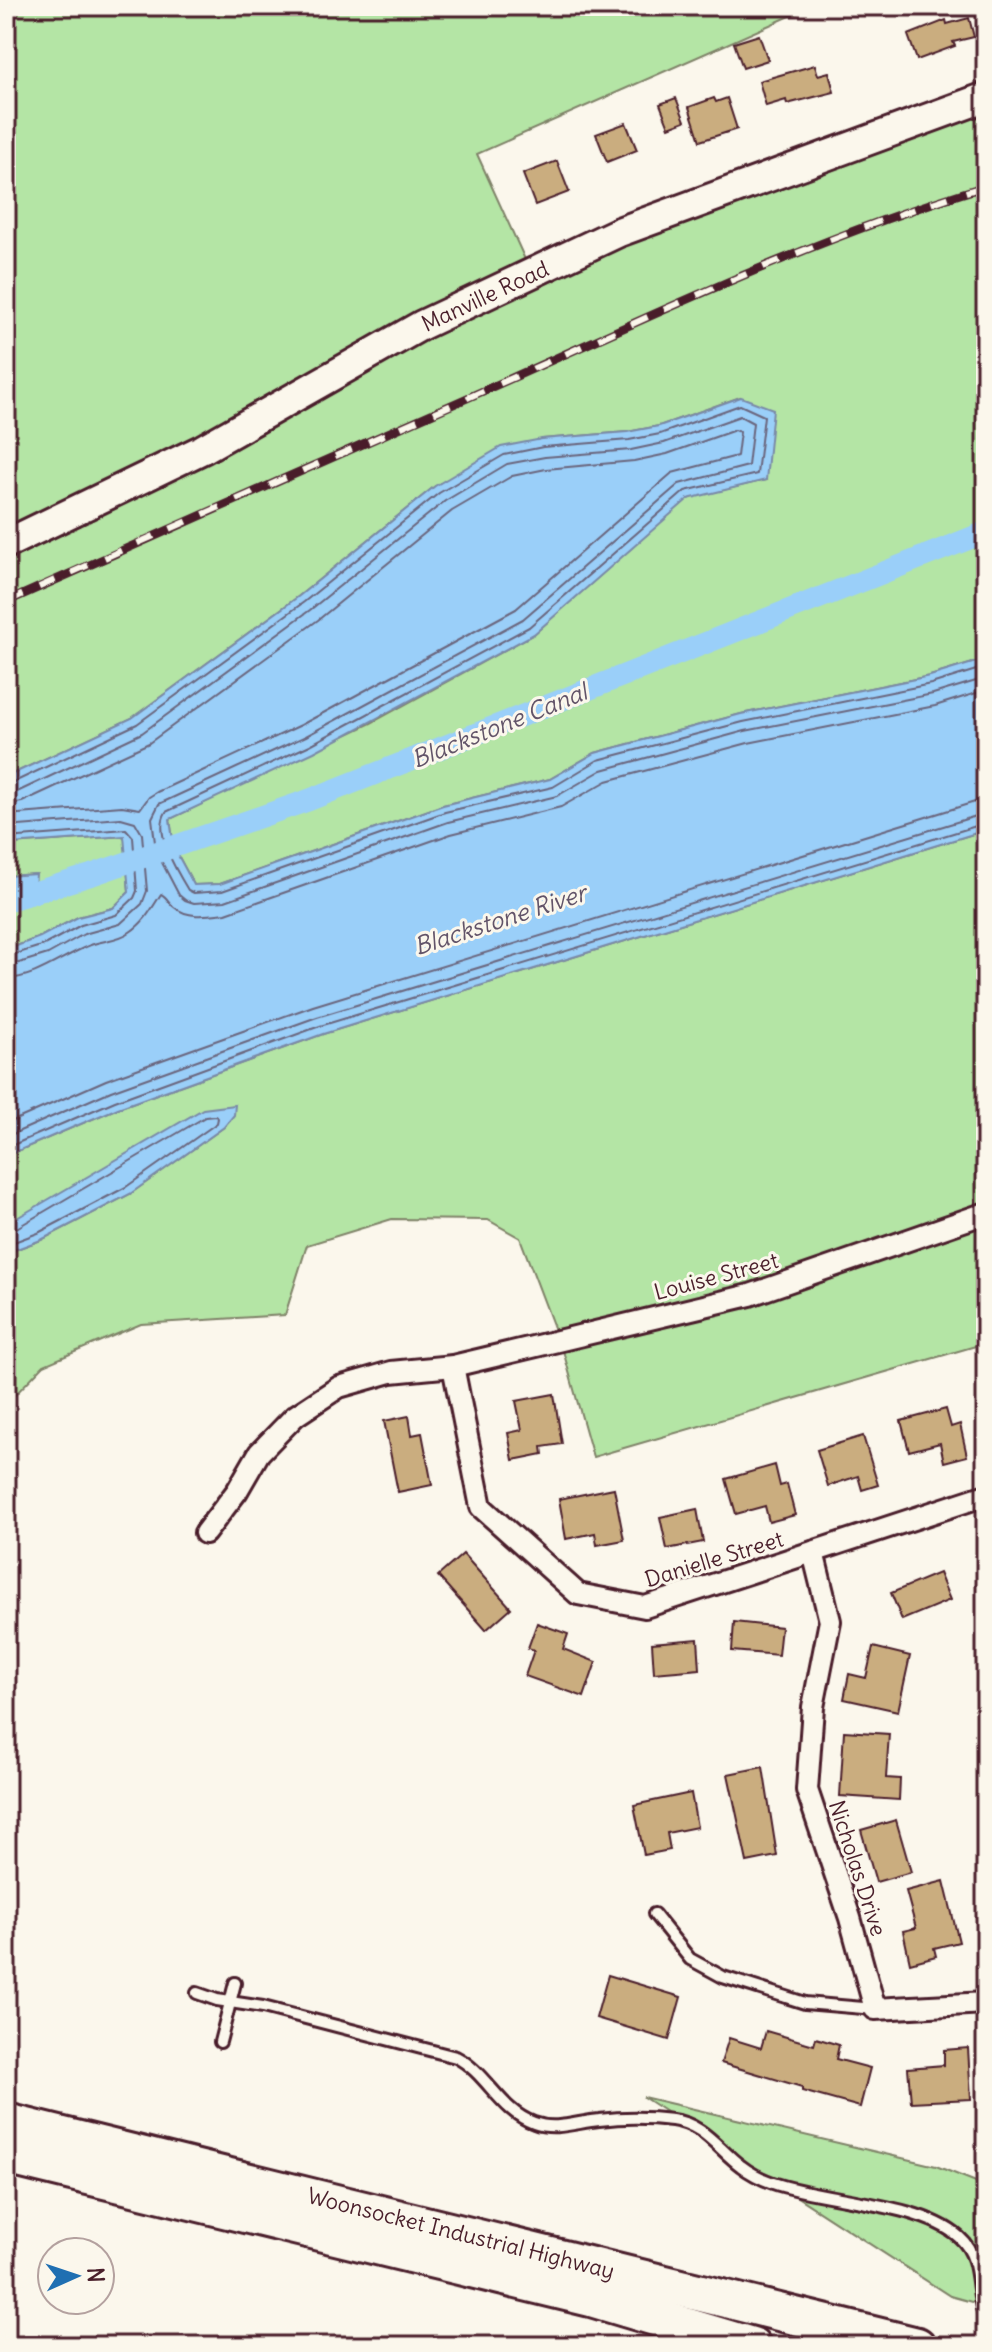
<svg xmlns="http://www.w3.org/2000/svg" width="992" height="2352" viewBox="0 0 992 2352" font-family="Delius,sans-serif">
  <style>
    .green { fill: #b4e5a5; stroke: #7f8268; stroke-width: 2 }
    .water { fill: #9acff9; stroke: #7a89a7; stroke-width: 2 }
    .lines { fill: none; stroke-linecap: round; stroke-linejoin: round }
    .shore { stroke: #6a657d; stroke-width: 2 }
    .canal { stroke: #9acff9; stroke-width: 22 }
    .building { fill: #caad7f; stroke: #4a1f2b; stroke-width: 2 }
    .service-casing { stroke: #4a1f2b; stroke-width: 16 }
    .minor-casing { stroke: #4a1f2b; stroke-width: 26 }
    .secondary-casing { stroke: #4a1f2b; stroke-width: 34 }
    .motorway-casing { stroke: #4a1f2b; stroke-width: 42 }
    .service { stroke: #fbf7ec; stroke-width: 10 }
    .minor { stroke: #fbf7ec; stroke-width: 20 }
    .secondary { stroke: #fbf7ec; stroke-width: 28 }
    .motorway { stroke: #fbf7ec; stroke-width: 36 }
    .rail-casing { stroke: #4a1f2b; stroke-width: 9 }
    .rail { stroke: #fbf7ec; stroke-width: 6; stroke-dasharray: 18; stroke-linecap: butt }
    .labels { text-anchor: middle; dominant-baseline: central; stroke-width: 6; stroke-linejoin: round; paint-order: stroke }
    .street-label { font-size: 22px; fill: #4a1f2b; stroke: #fbf7ec }
    .water-label { font-size: 24px; font-style: italic; fill: #625469; stroke: #fbf7ec }
  </style>
  <rect width="100%" height="100%" fill="#fbf7ec"/>
  <filter id="ink" filterUnits="userSpaceOnUse"><feTurbulence type="fractalNoise" baseFrequency=".0125" numOctaves="2"/><feDisplacementMap in="SourceGraphic" scale="16" xChannelSelector="R" yChannelSelector="G"/><feConvolveMatrix kernelMatrix="1 2 1 2 8 2 1 2 1" color-interpolation-filters="sRGB"/></filter>
  <g filter="url(#ink)">
    <g class="green">
      <polygon points="6,6 813,6 477,154 527,264 986,90 986,659 930,676 741,714 595,753 550,779 443,805 220,884 194,885 174,848 170,819 371,723 534,634 688,498 766,480 740,397 659,426 627,432 542,439 435,486 299,596 132,718 6,777"/>
      <polygon points="986,830 986,1343 593,1457 564,1354 520,1238 488,1220 392,1219 307,1245 285,1315 141,1324 44,1365 12,1398 6,1402 6,1253 41,1240 130,1194 224,1127 6,1225 6,1156 118,1108 323,1034"/>
      <polygon points="125,836 129,892 113,908 78,917 40,937 6,950 6,908 18,904 36,874 6,876 6,847 10,844"/>
      <polygon points="643,2097 936,2166 986,2186 986,2306 950,2296"/>
    </g>
    <g class="water">
      <polygon points="741,397 773,409 766,480 688,499 534,634 314,752 170,819 174,848 194,885 220,884 443,805 550,779 595,753 741,714 930,676 986,659 986,830 323,1034 118,1108 6,1156 6,950 40,937 78,917 113,908 129,892 124,836 10,844 6,847 6,777 132,718 299,596 435,486 501,447 542,439 627,432 659,426"/>
      <polygon points="36,874 35,888 18,904 6,908 6,876"/>
      <polygon points="235,1105 234,1115 224,1127 130,1194 41,1240 6,1253 6,1225 10,1222 203,1109"/>
    </g>
    <g class="lines">
      <g class="shore">
        <path d="M6,783H12L137,724L304,602L439,493L504,455L543,447L629,440L660,434L740,405L764,416L757,474L685,491L529,627L310,745L166,812C153,833 177,872 188,890L194,893L222,891L445,812L553,787L598,760L743,722L931,684L986,667"/>
        <polyline points="6,793 17,792 142,733 310,610 445,501 507,464 545,457 631,450 664,443 740,416 753,423 748,466 679,484 523,619 306,736 159,804 152,818 156,851 179,895 185,900 194,903 225,901 448,822 557,796 602,770 745,731 933,694 986,678"/>
        <polyline points="6,805 22,802 149,743 318,620 452,511 512,476 546,469 634,461 667,454 735,430 740,432 737,456 672,473 516,609 301,725 157,792 149,797 140,809 122,806 6,815"/>
        <polyline points="6,827 121,818 135,822 142,834 147,891 142,904 120,924 84,934 48,954 6,967"/>
        <polyline points="6,838 126,829 133,837 137,891 134,898 116,915 81,925 44,945 6,957"/>
        <path d="M6,979C36,978 61,957 88,946C101,940 118,941 130,932C145,922 152,908 161,894C167,897 169,903 174,907C188,919 209,915 226,913L451,834L561,807L607,781L748,743L935,706L986,690"/>
        <polyline points="6,1124 106,1080 313,1006 975,802 986,801"/>
        <polyline points="6,1137 111,1091 317,1017 986,813"/>
        <polyline points="6,1148 115,1101 320,1026 986,823"/>
        <polyline points="6,1231 13,1230 205,1117 215,1116 218,1118 217,1123 126,1187 38,1233 6,1245"/>
      </g>
      <polyline class="canal" points="6,901 91,875 309,800 986,532"/>
    </g>
    <g class="building">
      <polygon points="969,18 974,37 953,42 955,46 917,60 908,35 946,20 947,24"/>
      <polygon points="759,35 768,60 743,68 734,43"/>
      <polygon points="815,65 818,75 829,72 834,92 787,104 786,100 766,106 759,81"/>
      <polygon points="676,98 685,121 669,127 660,104"/>
      <polygon points="714,98 716,102 727,98 737,129 700,141 689,107"/>
      <polygon points="626,123 637,150 607,162 596,134"/>
      <polygon points="557,161 569,192 535,205 523,174"/>
      <polygon points="554,1394 562,1444 542,1447 543,1454 513,1460 508,1433 522,1430 516,1401"/>
      <polygon points="946,1409 951,1427 960,1424 967,1456 944,1462 940,1443 909,1451 901,1421"/>
      <polygon points="409,1416 412,1435 422,1433 432,1485 398,1492 384,1421"/>
      <polygon points="863,1436 878,1485 862,1490 858,1476 828,1486 817,1450"/>
      <polygon points="775,1465 780,1486 787,1484 795,1515 769,1522 765,1506 736,1514 726,1479"/>
      <polygon points="614,1488 624,1540 597,1545 595,1533 566,1539 559,1499"/>
      <polygon points="697,1509 703,1542 667,1549 660,1517"/>
      <polygon points="463,1554 511,1608 486,1630 438,1576"/>
      <polygon points="939,1573 950,1600 902,1620 891,1593"/>
      <polygon points="734,1622 781,1627 778,1655 732,1651"/>
      <polygon points="537,1623 568,1634 563,1649 596,1662 584,1697 525,1676 534,1650 528,1648"/>
      <polygon points="698,1639 700,1669 654,1673 652,1643"/>
      <polygon points="873,1647 910,1656 898,1711 844,1699 849,1674 866,1678"/>
      <polygon points="844,1731 889,1734 886,1778 900,1779 899,1800 840,1796"/>
      <polygon points="763,1767 777,1856 747,1862 728,1774"/>
      <polygon points="691,1793 697,1827 667,1833 670,1850 644,1855 634,1805"/>
      <polygon points="896,1820 911,1872 876,1882 861,1830"/>
      <polygon points="944,1881 959,1942 934,1948 936,1956 910,1963 903,1931 916,1928 906,1891"/>
      <polygon points="608,1975 681,1997 669,2040 596,2018"/>
      <polygon points="766,2031 814,2045 816,2038 839,2045 836,2059 870,2068 860,2107 802,2091 802,2087 721,2063 729,2038 761,2048"/>
      <polygon points="968,2048 971,2099 911,2102 908,2068 944,2065 944,2050"/>
    </g>
    <g class="lines">
      <g class="service-casing">
        <g id="service">
          <polyline points="654,1914 690,1959 723,1977 805,2003 875,2009"/>
          <path d="M197,1993L217,2000L263,2007L456,2057C487,2073 500,2111 534,2123C555,2131 577,2122 599,2120C623,2117 648,2117 672,2120C704,2124 718,2149 741,2166C751,2174 762,2179 773,2183C824,2201 920,2202 959,2237C984,2259 974,2293 986,2321"/>
          <polyline points="220,2042 235,1983"/>
        </g>
      </g>
      <g class="minor-casing">
        <g id="minor">
          <polyline points="453,1366 481,1507 578,1594 645,1607 986,1495"/>
          <polyline points="205,1533 237,1491 259,1453 295,1416 339,1387 391,1372 453,1366 750,1295 986,1213"/>
          <polyline points="813,1552 830,1621 813,1707 807,1790 850,1918 875,2009 986,2003"/>
        </g>
      </g>
      <g class="secondary-casing">
        <polyline id="secondary" points="6,544 203,449 422,325 619,232 986,97"/>
      </g>
      <g class="motorway-casing">
        <g id="motorway">
          <polyline points="6,2122 917,2346"/>
          <polyline points="6,2156 591,2298 752,2346"/>
        </g>
      </g>
      <use href="#service" class="service"/>
      <use href="#minor" class="minor"/>
      <use href="#secondary" class="secondary"/>
      <use href="#motorway" class="motorway"/>
      <g class="rail-casing">
        <path id="rail" d="M6,602C159,533 312,467 465,399C637,323 806,240 986,186"/>
      </g>
      <use href="#rail" class="rail"/>
    </g>
  </g>
  <g class="labels">
    <g class="street-label">
      <text transform="translate(485 296) rotate(-25)">Manville Road</text>
      <text transform="translate(716 1276) rotate(-15)">Louise Street</text>
      <text transform="translate(714 1559) rotate(-17)">Danielle Street</text>
      <text transform="translate(858 1868) rotate(72)">Nicholas Drive</text>
      <text transform="translate(461 2233) rotate(14)">Woonsocket Industrial Highway</text>
    </g>
    <g class="water-label">
      <text transform="translate(499 725) rotate(-22)">Blackstone Canal</text>
      <text transform="translate(500 919) rotate(-18)">Blackstone River</text>
    </g>
  </g>
  <rect width="992" height="2352" fill="none" stroke="#fbf7ec" stroke-width="32"/>
  <rect x="16" y="16" width="960" height="2320" fill="none" stroke="#4a1f2b" stroke-width="3" filter="url(#ink)"/>
  <g transform="translate(76 2276) rotate(87)"><circle r="38" fill="#fbf7ec" stroke="#b4a19f" stroke-width="2"/>
  <path d="M0-6L14 30L0 20L-14 30Z" fill="#1f6fb2"/>
  <text y="-12" font-size="22" font-weight="bold" text-anchor="middle" fill="#4a1f2b">N</text>
  </g>
</svg>
